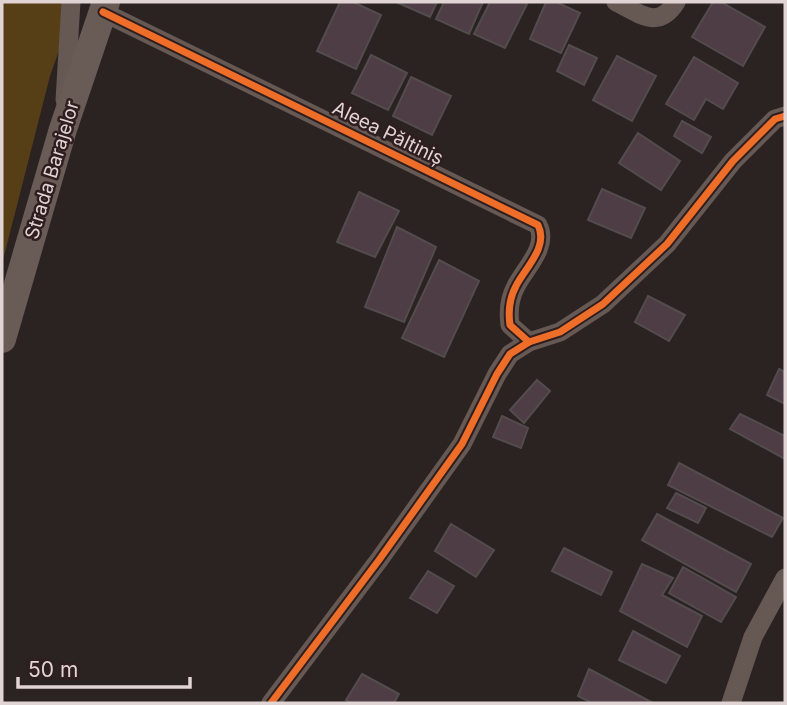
<svg xmlns="http://www.w3.org/2000/svg" width="787" height="705" viewBox="0 0 787 705" font-family="Inter,sans-serif">
  <style>
    .green { fill: #563f16 }
    .building { fill: #4f3d46; stroke: #534c4d; stroke-width: 2 }
    .lines { fill: none; stroke-linecap: round; stroke-linejoin: round }
    .street { stroke: #665953; stroke-width: 19 }
    .secondary { stroke: #695b55; stroke-width: 28 }
    .cycleway-casing { stroke: #2f1e1f; stroke-width: 11 }
    .cycleway { stroke: #ee6e29; stroke-width: 7 }
    .labels { text-anchor: middle; dominant-baseline: central; stroke-width: 5; stroke-linejoin: round; paint-order: stroke }
    .street-label { font-size: 19px; fill: #e0d4d4; stroke: #2f1e1f }
  </style>
  <rect width="100%" height="100%" fill="#2b2222"/>
  <polygon class="green" points="2,2 76,2 50,76 2,264"/>
  <g class="building">
    <polygon points="340,2 353,2 381,15 356,69 317,51"/>
    <polygon points="396,2 437,2 430,17"/>
    <polygon points="444,2 483,2 469,34 436,19"/>
    <polygon points="490,2 528,2 505,48 474,34"/>
    <polygon points="546,2 556,2 580,13 561,53 530,39"/>
    <polygon points="713,2 721,2 765,27 743,66 692,37"/>
    <polygon points="569,45 597,58 584,85 557,71"/>
    <polygon points="371,55 407,73 388,110 352,93"/>
    <polygon points="617,56 656,76 632,121 593,100"/>
    <polygon points="694,57 738,83 723,109 706,99 694,120 666,104"/>
    <polygon points="411,77 451,96 432,135 393,116"/>
    <polygon points="682,121 711,137 702,153 674,136"/>
    <polygon points="638,133 680,161 661,190 619,163"/>
    <polygon points="602,189 645,208 631,238 588,220"/>
    <polygon points="359,192 399,211 375,257 337,242"/>
    <polygon points="397,227 436,247 404,322 365,307"/>
    <polygon points="439,260 479,281 444,357 402,338"/>
    <polygon points="648,296 685,315 669,341 635,322"/>
    <polygon points="779,369 785,372 785,404 767,395"/>
    <polygon points="537,380 550,391 524,423 510,410"/>
    <polygon points="740,414 785,436 785,459 730,429"/>
    <polygon points="502,416 528,428 521,448 493,437"/>
    <polygon points="679,463 783,518 772,537 668,485"/>
    <polygon points="676,493 706,508 698,523 667,508"/>
    <polygon points="657,514 751,564 736,592 642,540"/>
    <polygon points="451,524 494,550 476,577 435,551"/>
    <polygon points="564,548 612,572 601,595 552,571"/>
    <polygon points="642,564 673,578 662,595 702,616 687,647 620,611"/>
    <polygon points="683,567 736,597 721,622 669,593"/>
    <polygon points="428,571 454,586 437,613 410,598"/>
    <polygon points="633,631 680,656 666,683 619,660"/>
    <polygon points="589,669 653,703 592,703 578,696"/>
    <polygon points="362,674 399,694 394,703 352,703 346,700"/>
  </g>
  <g class="lines">
    <g class="street">
      <path d="M616,2C639,13 658,31 676,2"/>
      <path d="M103,12L538,225C549,247 525,268 516,286C509,299 508,311 510,325L529,342"/>
      <polyline points="65,100 71,2"/>
      <polyline points="271,703 379,560 462,444 497,374 510,354 529,342 560,332 603,304 667,244 733,161 775,119 785,116"/>
      <polyline points="731,703 753,637 785,578"/>
    </g>
    <polyline class="secondary" points="2,339 63,129 106,2"/>
    <g class="cycleway-casing">
      <g id="cycleway">
        <path d="M103,12L538,225C549,247 525,268 516,286C509,299 508,311 510,325L529,342"/>
        <polyline points="271,703 379,560 462,444 497,374 510,354 529,342 560,332 603,304 667,244 733,161 775,119 785,116"/>
      </g>
    </g>
    <use href="#cycleway" class="cycleway"/>
  </g>
  <g class="labels">
    <g class="street-label">
      <text transform="translate(388 133) rotate(26)">Aleea Păltiniș</text>
      <text transform="translate(52 170) rotate(-73)">Strada Barajelor</text>
    </g>
  </g>
  <rect width="787" height="705" fill="none" stroke="#e0d4d4" stroke-width="7"/>
  <path d="M18 677v10h172v-10" fill="none" stroke="#e0d4d4" stroke-width="3.5"/>
  <text x="28" y="677" font-size="21" fill="#e0d4d4" stroke="#2f1e1f" stroke-width="5" paint-order="stroke">50 m</text>
</svg>
